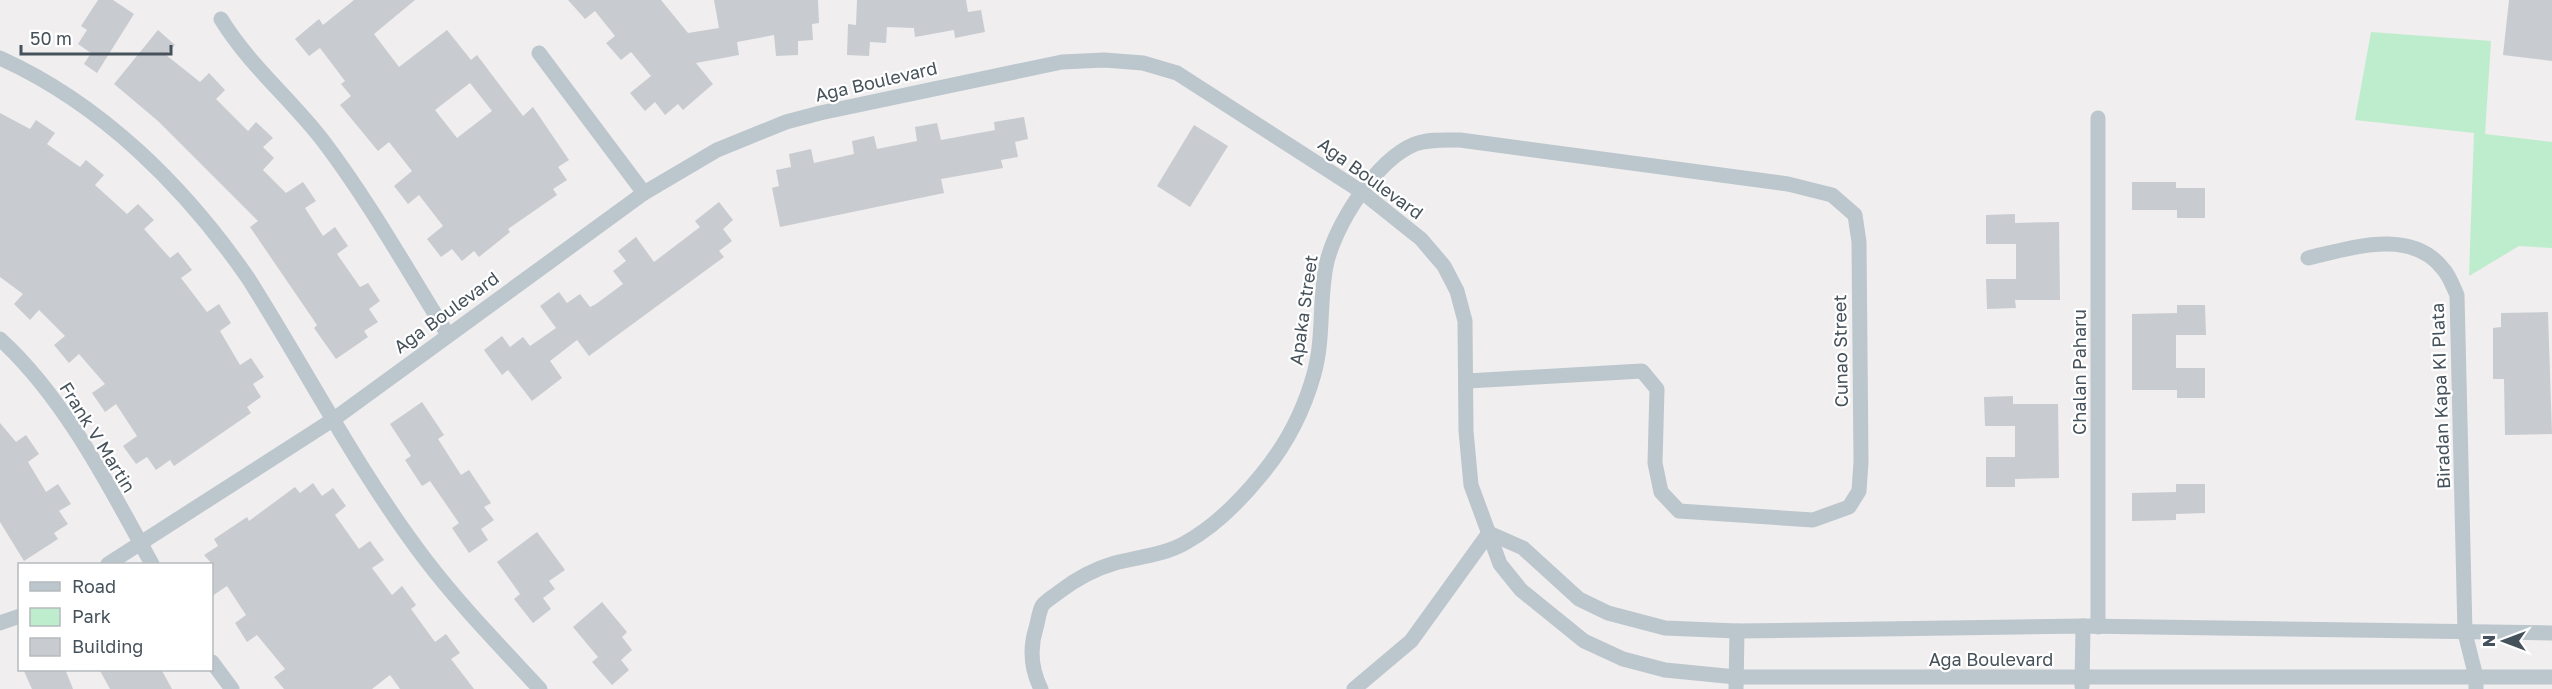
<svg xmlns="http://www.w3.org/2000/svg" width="2552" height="689" viewBox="0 0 2552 689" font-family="'Golos Text',sans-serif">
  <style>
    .green { fill: #bdedcc }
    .building { fill: #c8cbd0; fill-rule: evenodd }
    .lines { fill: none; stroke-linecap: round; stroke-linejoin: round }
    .minor { stroke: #bcc6cd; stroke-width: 15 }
    .labels { text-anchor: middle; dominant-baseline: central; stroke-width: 4.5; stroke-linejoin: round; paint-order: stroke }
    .street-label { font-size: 18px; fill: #46525b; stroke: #fff }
  </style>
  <rect width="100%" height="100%" fill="#f0eeee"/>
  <polygon class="green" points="2371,32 2491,41 2485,134 2552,142 2552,248 2519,246 2469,276 2474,133 2355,120"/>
  <g class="building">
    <polygon points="98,0 113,0 134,14 97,73 84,64 91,53 78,44 87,30 81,26"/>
    <path d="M354,0H415L374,34L399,67L447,30L471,60L477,55L523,116L533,107L569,160L558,167L567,180L553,189L557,195L508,229L510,232L479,257L474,251L462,261L452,249L441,257L427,239L443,226L419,195L408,204L394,186L412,171L389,142L378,151L340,105L351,96L341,84L345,81L320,48L309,56L295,39L319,19L323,25ZM470,83L492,111L457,138L435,110Z"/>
    <polygon points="568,0 661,0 688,33 719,28 714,0 818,0 819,23 812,24 813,40 798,41 798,55 776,56 774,35 737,42 739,55 696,63 713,84 683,110 678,104 665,115 655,102 645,111 630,93 651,76 631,52 621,60 606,43 615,36 595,11 585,19"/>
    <polygon points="857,0 966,0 968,12 981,10 985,32 955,38 954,30 915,37 914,28 887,27 886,43 870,42 869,56 847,55 848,24 856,25"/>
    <polygon points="2509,0 2552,0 2552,61 2503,55"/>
    <polygon points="158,30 175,45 166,55 200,82 209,73 225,90 216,99 248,131 256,122 273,138 263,147 274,158 263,170 286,193 303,182 316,201 305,208 323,236 335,227 348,246 337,254 360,287 368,283 380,301 369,309 378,322 364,331 368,337 336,359 314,328 317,325 250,227 258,221 158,121 114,84"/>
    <polygon points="0,113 30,129 36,120 55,133 47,144 80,167 86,160 104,175 95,185 127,214 138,204 154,220 144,229 170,258 178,252 192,270 181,278 207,312 219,304 231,323 220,331 240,365 251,358 264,377 253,384 261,397 247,407 251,413 174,466 170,460 156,470 147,457 136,464 123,446 137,436 116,404 105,412 92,393 105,384 79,354 69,363 54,345 65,336 39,310 30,320 14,304 23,294 0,277"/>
    <polygon points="1024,117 1028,139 1015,142 1018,157 1001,160 1003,168 941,179 944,193 780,227 772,188 779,186 776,170 791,167 789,154 811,149 814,163 854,154 852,141 874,136 877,149 917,141 915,127 937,123 941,140 995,130 994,122"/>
    <polygon points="1194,125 1228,146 1190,207 1157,186"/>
    <polygon points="2132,182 2176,182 2176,188 2205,188 2205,218 2177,218 2177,210 2132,210"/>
    <polygon points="719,202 733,220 723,229 732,241 719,251 724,257 589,356 577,340 550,361 562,378 532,401 508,370 502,375 484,350 502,336 510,347 523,337 530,346 556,328 540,306 559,292 567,303 580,294 590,307 596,304 623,284 613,271 626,261 618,251 636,237 654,262 700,227 695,221"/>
    <polygon points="2015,214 2015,223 2059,222 2060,300 2015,300 2016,308 1987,309 1986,279 2016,279 2016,244 1986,244 1986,215"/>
    <polygon points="2177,305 2205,305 2206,335 2176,335 2176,368 2205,368 2205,398 2177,398 2177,390 2132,390 2132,314 2177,313"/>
    <polygon points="2548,312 2552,434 2505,435 2504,379 2493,379 2493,328 2501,327 2501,313"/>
    <polygon points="2013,396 2013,404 2058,404 2059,478 2015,479 2015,487 1986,487 1986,457 2015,457 2015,426 1985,426 1984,397"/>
    <polygon points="422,402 444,435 438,439 461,475 469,470 491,503 484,507 494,520 481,529 488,540 469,553 452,528 459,523 430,481 422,486 405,460 411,456 390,424"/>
    <polygon points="0,423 16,442 26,435 39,454 28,462 46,492 58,484 71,504 59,511 68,524 54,533 58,539 24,561 0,522"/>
    <polygon points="313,483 322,496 333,488 346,506 335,515 359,549 370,541 384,560 372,568 392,595 402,586 416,605 411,609 435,642 446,634 460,653 451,659 474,689 400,689 390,675 372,689 284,689 274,677 285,669 257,635 247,642 235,623 246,615 227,586 212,596 212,564 204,555 218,546 214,539 247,517 249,521 295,487 300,493"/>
    <polygon points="2176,484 2205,484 2205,513 2176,514 2176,520 2132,521 2132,493 2176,492"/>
    <polygon points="537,532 565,570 549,581 555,589 543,598 551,609 533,623 514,599 520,594 497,562"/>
    <polygon points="602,602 627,632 622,637 632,650 621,660 629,670 612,685 592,662 598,657 573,627"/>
    <polygon points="23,669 65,669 73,689 32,689"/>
    <polygon points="99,669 161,669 172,689 110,689"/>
  </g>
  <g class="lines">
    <g class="minor">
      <path d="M221,19C249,65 292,100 324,142C370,203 408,271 448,335"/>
      <polyline points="539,53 644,193"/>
      <path d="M0,58C102,104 185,187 248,278C307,371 358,471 425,559C460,605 501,647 540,689"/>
      <polyline points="2098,118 2098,627"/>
      <path d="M2308,258C2351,248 2412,227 2444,270C2450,277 2453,287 2457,295L2465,633L2476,677V689"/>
      <path d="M0,339C65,398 110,488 152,564"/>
      <polyline points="1489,533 1523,548 1579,599 1608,613 1665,628 1737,631 2083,626 2552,633"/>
      <polyline points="108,564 334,419 644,193 717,150 786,122 820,113 1062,62 1104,60 1143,63 1177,73 1362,192 1421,239 1444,266 1457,291 1465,321 1466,431 1471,485 1500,564 1521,590 1584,641 1623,659 1665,670 1736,677 2552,677"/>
      <polyline points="0,623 20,616"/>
      <polyline points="212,662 232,689"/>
      <polyline points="2082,686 2083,626"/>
      <path d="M1041,689C1031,669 1029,650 1036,628C1038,621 1039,612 1042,606C1045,601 1054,596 1059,592C1076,579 1094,569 1115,563C1138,557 1164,555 1185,543C1214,527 1241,500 1262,474C1286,445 1304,410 1314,374C1324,338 1319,302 1326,266C1334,226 1376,160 1415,144C1429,139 1445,140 1460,140L1788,184L1832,195L1855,215L1859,242L1861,462L1859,491L1849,507L1813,520L1679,511L1661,492L1655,463L1657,389L1642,371L1467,381"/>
      <polyline points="1354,689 1411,641 1489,533"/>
      <polyline points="1736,689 1737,631"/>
    </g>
  </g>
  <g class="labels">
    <g class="street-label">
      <text transform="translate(876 81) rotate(-13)">Aga Boulevard</text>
      <text transform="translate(1371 178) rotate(36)">Aga Boulevard</text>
      <text transform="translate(1303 310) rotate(-82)">Apaka Street</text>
      <text transform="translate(446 312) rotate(-36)">Aga Boulevard</text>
      <text transform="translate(1840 351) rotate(-91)">Cunao Street</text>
      <text transform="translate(2079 372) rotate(-90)">Chalan Paharu</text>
      <text transform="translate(2440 396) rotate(-92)">Biradan Kapa KI Plata</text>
      <text transform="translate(98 437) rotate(58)">Frank V Martin</text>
      <text x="1991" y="659">Aga Boulevard</text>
    </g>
  </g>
  <rect x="18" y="563" width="195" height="108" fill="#ffffff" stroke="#b5babd" stroke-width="1.5"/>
  <rect x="30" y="582" width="30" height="9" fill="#bcc6cd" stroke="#b5babd" stroke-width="1.5"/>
  <text x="72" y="593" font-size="18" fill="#46525b">Road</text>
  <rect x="30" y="608" width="30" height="18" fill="#bdedcc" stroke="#b5babd" stroke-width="1.5"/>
  <text x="72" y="623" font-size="18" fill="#46525b">Park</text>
  <rect x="30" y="638" width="30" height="18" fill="#c8cbd0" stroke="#b5babd" stroke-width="1.5"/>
  <text x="72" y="653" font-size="18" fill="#46525b">Building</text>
  <g transform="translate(2504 641) rotate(270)" stroke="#ffffff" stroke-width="4.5" paint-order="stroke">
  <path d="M0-4.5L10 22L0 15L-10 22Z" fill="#46525b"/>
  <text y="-9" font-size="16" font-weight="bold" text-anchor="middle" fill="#46525b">N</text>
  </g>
  <path d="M21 45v9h150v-9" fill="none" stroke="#46525b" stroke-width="3"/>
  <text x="30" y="45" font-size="18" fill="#46525b" stroke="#ffffff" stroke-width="4.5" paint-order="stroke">50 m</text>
</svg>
